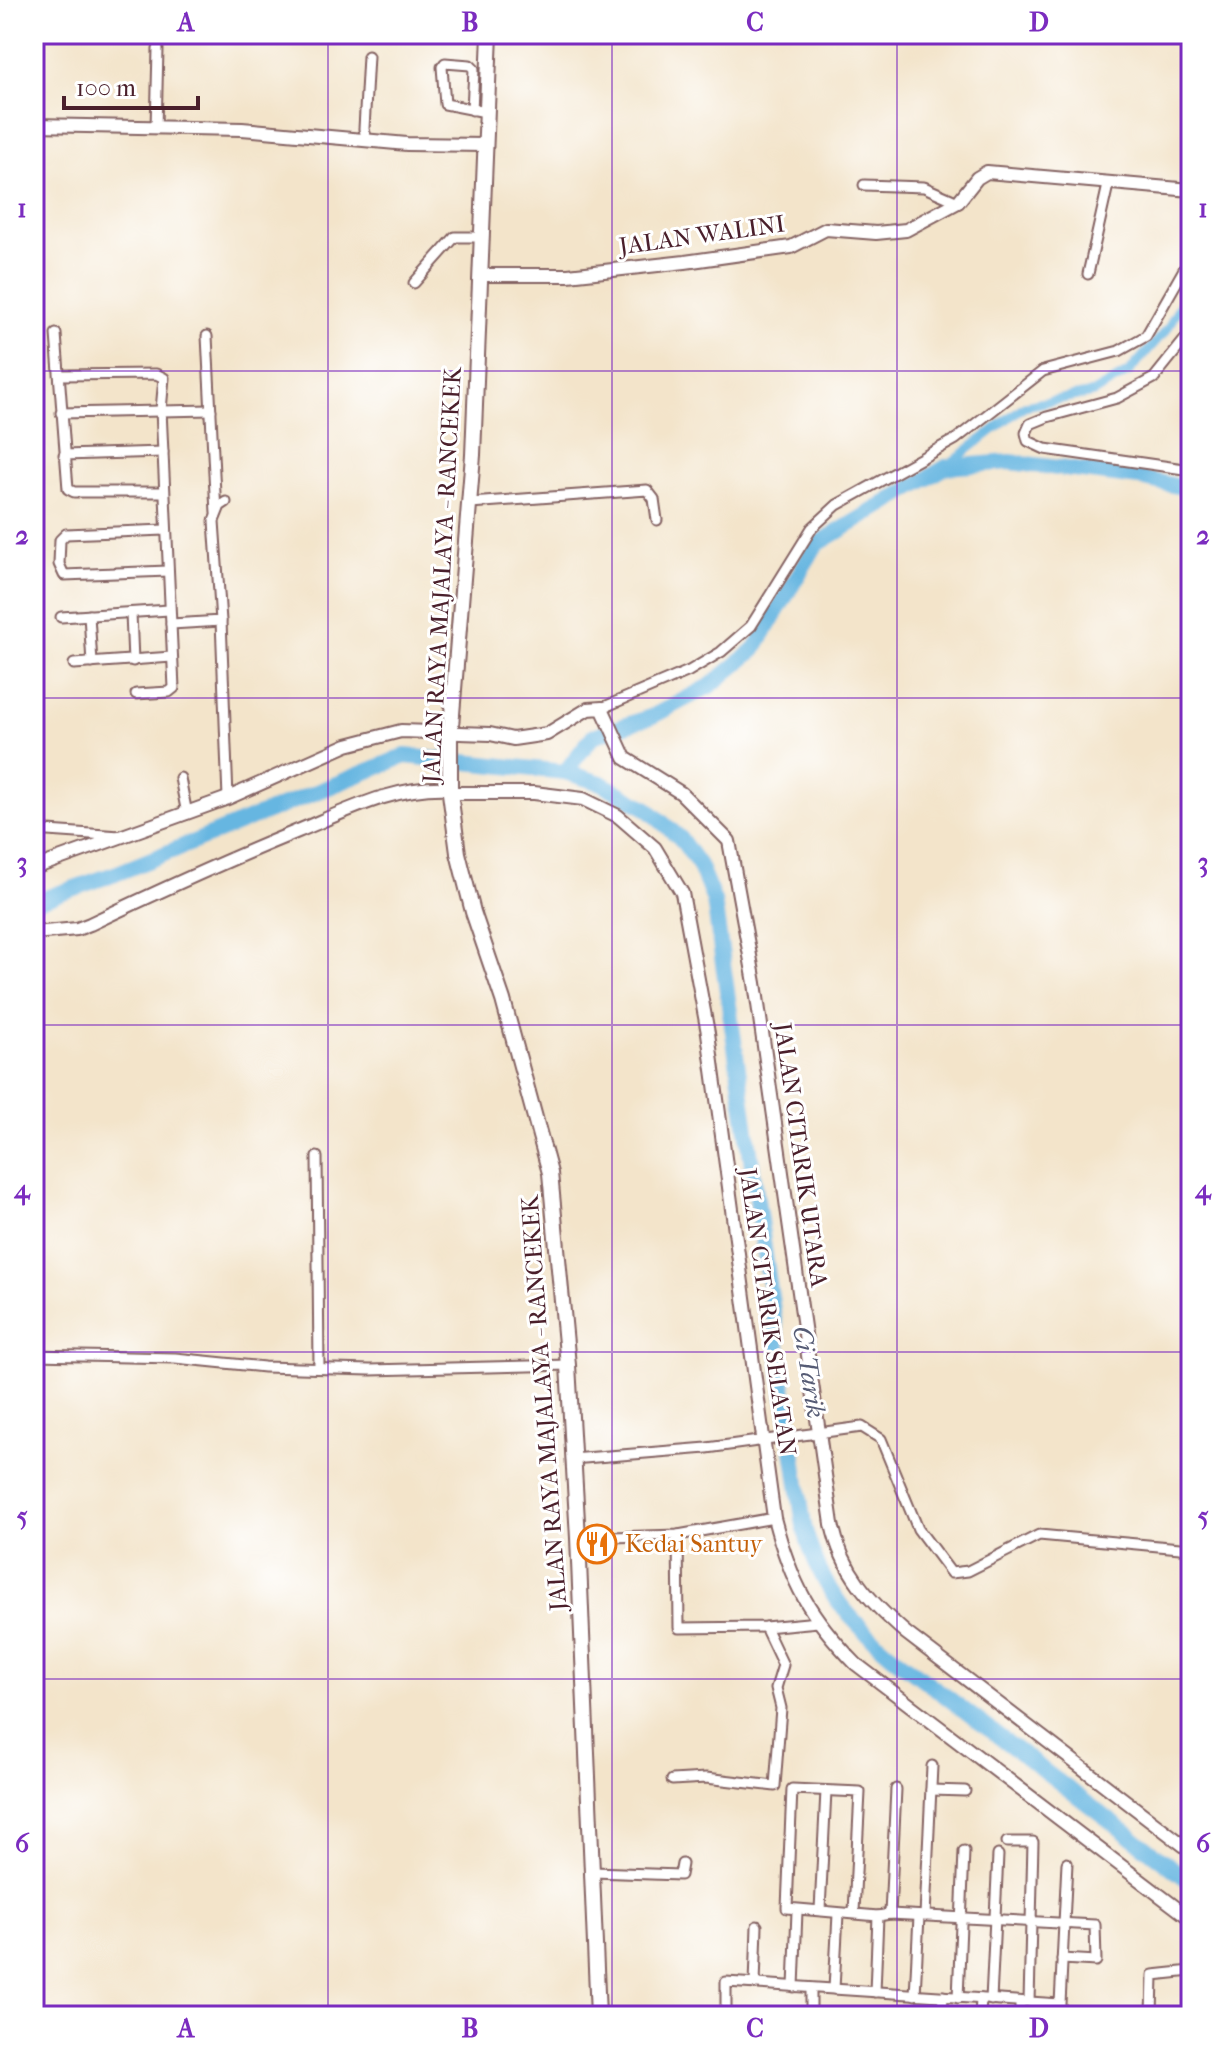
<svg xmlns="http://www.w3.org/2000/svg" width="1225" height="2050" viewBox="0 0 1225 2050" font-family="'IM FELL French Canon',serif">
  <style>
    .lines { fill: none; stroke-linecap: round; stroke-linejoin: round }
    .canal { stroke: #66b6e1; stroke-width: 9 }
    .river { stroke: #66b6e1; stroke-width: 16 }
    .minor-casing { stroke: #856463; stroke-width: 13 }
    .tertiary-casing { stroke: #856463; stroke-width: 16 }
    .secondary-casing { stroke: #856463; stroke-width: 18 }
    .minor { stroke: #fff; stroke-width: 9 }
    .tertiary { stroke: #fff; stroke-width: 12 }
    .secondary { stroke: #fff; stroke-width: 14 }
    .grid { fill: none; stroke: #7b2cbf; stroke-width: 2; stroke-opacity: 0.55 }
    .labels { text-anchor: middle; dominant-baseline: central; stroke-width: 6; stroke-linejoin: round; paint-order: stroke }
    .street-label { font-size: 24px; fill: #4a1f2b; stroke: #fff }
    .food-label { font-size: 24px; fill: #c56008; stroke: #fff; text-anchor: start }
    .water-label { font-size: 26px; font-style: italic; fill: #555b74; stroke: #fff }
    .neatline { fill: none; stroke: #7b2cbf; stroke-width: 3 }
    .grid-label { font-size: 26px; text-anchor: middle; font-weight: bold; fill: #7b2cbf }
  </style>
  <rect width="100%" height="100%" fill="#fff"/>
  <filter id="ink" filterUnits="userSpaceOnUse"><feTurbulence type="fractalNoise" baseFrequency=".0125" numOctaves="2"/><feDisplacementMap in="SourceGraphic" scale="16" xChannelSelector="R" yChannelSelector="G"/><feConvolveMatrix kernelMatrix="1 2 1 2 8 2 1 2 1" color-interpolation-filters="sRGB"/></filter>
  <filter id="wash" filterUnits="userSpaceOnUse"><feTurbulence type="fractalNoise" baseFrequency=".006" numOctaves="4" result="noise"/><feDisplacementMap in="SourceGraphic" scale="32" xChannelSelector="R" yChannelSelector="G"/><feGaussianBlur stdDeviation="1.8" result="paint"/><feColorMatrix in="noise" values="0 0 0 0 0 0 0 0 0 0 0 0 0 0 0 0 0 1.4 0 .05"/><feComposite in="paint" operator="in"/></filter>
  <g filter="url(#wash)">
    <rect width="100%" height="100%" fill="#f3e4ca"/>
    <g class="lines">
      <polyline class="canal" points="946,467 1024,406 1093,393 1129,372 1168,328 1191,283"/>
      <g class="river">
        <polyline points="565,772 593,736 653,716 710,686 754,650 816,545 946,467 1010,462 1139,478 1191,489"/>
        <path d="M34,902L120,872L405,756L565,772L601,783L646,808L680,838L699,865L714,901L804,1526C819,1585 844,1615 890,1654L1191,1882"/>
      </g>
    </g>
  </g>
  <g filter="url(#ink)">
    <g class="lines">
      <g class="minor-casing">
        <g id="minor">
          <polyline points="472,110 474,69 470,65 445,63 442,67 445,104 486,112"/>
          <polyline points="156,128 158,49"/>
          <polyline points="367,141 364,129 368,56"/>
          <polyline points="864,185 924,187 958,202"/>
          <polyline points="1088,274 1108,185"/>
          <polyline points="414,283 455,237 481,237"/>
          <polyline points="1191,332 1154,378 1117,398 1047,417 1030,424 1026,433 1028,441 1045,449 1191,470"/>
          <polyline points="56,334 68,489 74,492 164,492"/>
          <polyline points="207,336 216,513"/>
          <polyline points="60,375 156,374 164,378 161,410 171,624 221,621 214,521 220,506 226,502"/>
          <polyline points="61,413 211,410"/>
          <polyline points="64,455 163,452"/>
          <polyline points="470,503 647,490 654,499 657,520"/>
          <polyline points="165,530 66,534 60,540 59,564 64,575 168,571"/>
          <polyline points="131,613 133,661"/>
          <polyline points="89,615 92,663"/>
          <polyline points="61,617 169,610"/>
          <polyline points="221,621 228,798"/>
          <polyline points="74,664 172,657"/>
          <polyline points="136,694 169,692 174,688 171,624"/>
          <polyline points="602,708 689,671 721,652 751,626 812,528 837,505 956,439 1043,371 1119,351 1146,336 1191,257"/>
          <polyline points="180,778 187,814"/>
          <polyline points="34,830 120,836"/>
          <polyline points="317,1157 319,1368"/>
          <polyline points="34,1355 175,1358 264,1367 370,1370 568,1365"/>
          <polyline points="572,1459 707,1448 862,1427 881,1439 918,1529 951,1573 968,1571 1039,1535 1191,1549"/>
          <polyline points="678,1535 679,1628 765,1627 818,1622"/>
          <polyline points="578,1538 678,1535 774,1518"/>
          <polyline points="672,1780 706,1778 775,1786 781,1708 776,1688 783,1665 765,1627"/>
          <polyline points="931,1790 965,1791"/>
          <polyline points="1007,1842 1033,1842 1029,2002"/>
          <polyline points="593,1872 680,1875 682,1864"/>
          <polyline points="820,1910 826,1791"/>
          <polyline points="854,1912 860,1792 792,1789 787,1908 878,1916 890,1914 1095,1925 1096,1961 1062,1959"/>
          <polyline points="890,1914 896,1789"/>
          <polyline points="925,1916 932,1766"/>
          <polyline points="755,1984 757,1926"/>
          <polyline points="794,1987 797,1911"/>
          <polyline points="834,1989 838,1914"/>
          <polyline points="875,1992 878,1916"/>
          <polyline points="915,1995 919,1916"/>
          <polyline points="958,1998 964,1851"/>
          <polyline points="991,2000 998,1855"/>
          <polyline points="811,2007 811,1988"/>
          <polyline points="726,2016 726,1982 1060,2004 1067,1863"/>
          <polyline points="942,2016 943,1996"/>
          <polyline points="980,2016 981,1999"/>
          <polyline points="1020,2016 1020,2002"/>
          <polyline points="1152,2016 1153,1975 1191,1971"/>
        </g>
      </g>
      <g class="tertiary-casing">
        <g id="tertiary">
          <polyline points="34,125 242,129 407,144 485,145"/>
          <polyline points="480,275 568,275 685,262 791,247 826,229 876,233 906,230 958,202 977,178 987,172 1191,190"/>
          <path d="M450,793H534L583,799L618,816L655,848L682,893L708,1033L774,1518C791,1583 809,1616 856,1664L1191,1919"/>
          <path d="M34,868L228,798L347,745L401,731L490,734L513,739L547,734L588,709L602,708L625,758L681,793L729,841L755,983L832,1524C842,1572 870,1602 906,1633L1191,1851"/>
          <path d="M34,933L77,929L90,924C159,891 227,860 298,831C346,811 396,785 450,788"/>
        </g>
      </g>
      <g class="secondary-casing">
        <polyline id="secondary" points="490,34 473,455 450,739 450,793 458,853 473,912 503,1000 550,1173 568,1365 578,1538 598,2016"/>
      </g>
      <use href="#minor" class="minor"/>
      <use href="#tertiary" class="tertiary"/>
      <use href="#secondary" class="secondary"/>
    </g>
  </g>
  <path class="grid" d="M328,34V2016M612,34V2016M897,34V2016M34,371H1191M34,698H1191M34,1025H1191M34,1352H1191M34,1679H1191"/>
  <defs>
    <g id="restaurant-ring" transform="scale(2)"><circle r="9.5" fill="#fff" stroke="#e8710a" stroke-width="1.5"/><path d="M-5-6h1v4h1v-4h1v4h1v-4h1v5L-1.5 .5V6h-2V.5L-5-1ZM5-6V6H3V1.5H1.5Q1.5-4 5-6Z" fill="#e8710a"/></g>
  </defs>
  <g fill-rule="evenodd">
    <use href="#restaurant-ring" x="597" y="1544"/>
  </g>
  <g class="labels">
    <g class="street-label">
      <text transform="translate(702 235) rotate(-8)">JALAN WALINI</text>
      <text transform="translate(442 575) rotate(-87)">JALAN RAYA MAJALAYA - RANCEKEK</text>
      <text transform="translate(801 1155) rotate(82)">JALAN CITARIK UTARA</text>
      <text transform="translate(768 1312) rotate(82)">JALAN CITARIK SELATAN</text>
      <text transform="translate(544 1403) rotate(-94)">JALAN RAYA MAJALAYA - RANCEKEK</text>
    </g>
    <g class="food-label">
      <text x="625" y="1544">Kedai Santuy</text>
    </g>
    <g class="water-label">
      <text transform="translate(809 1372) rotate(81)">Ci Tarik</text>
    </g>
  </g>
  <rect width="1225" height="2050" fill="none" stroke="#fff" stroke-width="88"/>
  <path d="M64 96v12h134v-12" fill="none" stroke="#4a1f2b" stroke-width="4"/>
  <text x="76" y="96" font-size="24" fill="#4a1f2b" stroke="#ffffff" stroke-width="6" paint-order="stroke">100 m</text>
  <rect x="44" y="44" width="1137" height="1962" class="neatline"/>
  <g class="grid-label">
    <text x="186" y="31">A</text>
    <text x="470" y="31">B</text>
    <text x="755" y="31">C</text>
    <text x="1039" y="31">D</text>
    <text x="22" y="217">1</text>
    <text x="1203" y="217">1</text>
    <text x="22" y="544">2</text>
    <text x="1203" y="544">2</text>
    <text x="22" y="871">3</text>
    <text x="1203" y="871">3</text>
    <text x="22" y="1198">4</text>
    <text x="1203" y="1198">4</text>
    <text x="22" y="1525">5</text>
    <text x="1203" y="1525">5</text>
    <text x="22" y="1852">6</text>
    <text x="1203" y="1852">6</text>
    <text x="186" y="2037">A</text>
    <text x="470" y="2037">B</text>
    <text x="755" y="2037">C</text>
    <text x="1039" y="2037">D</text>
  </g>
</svg>
